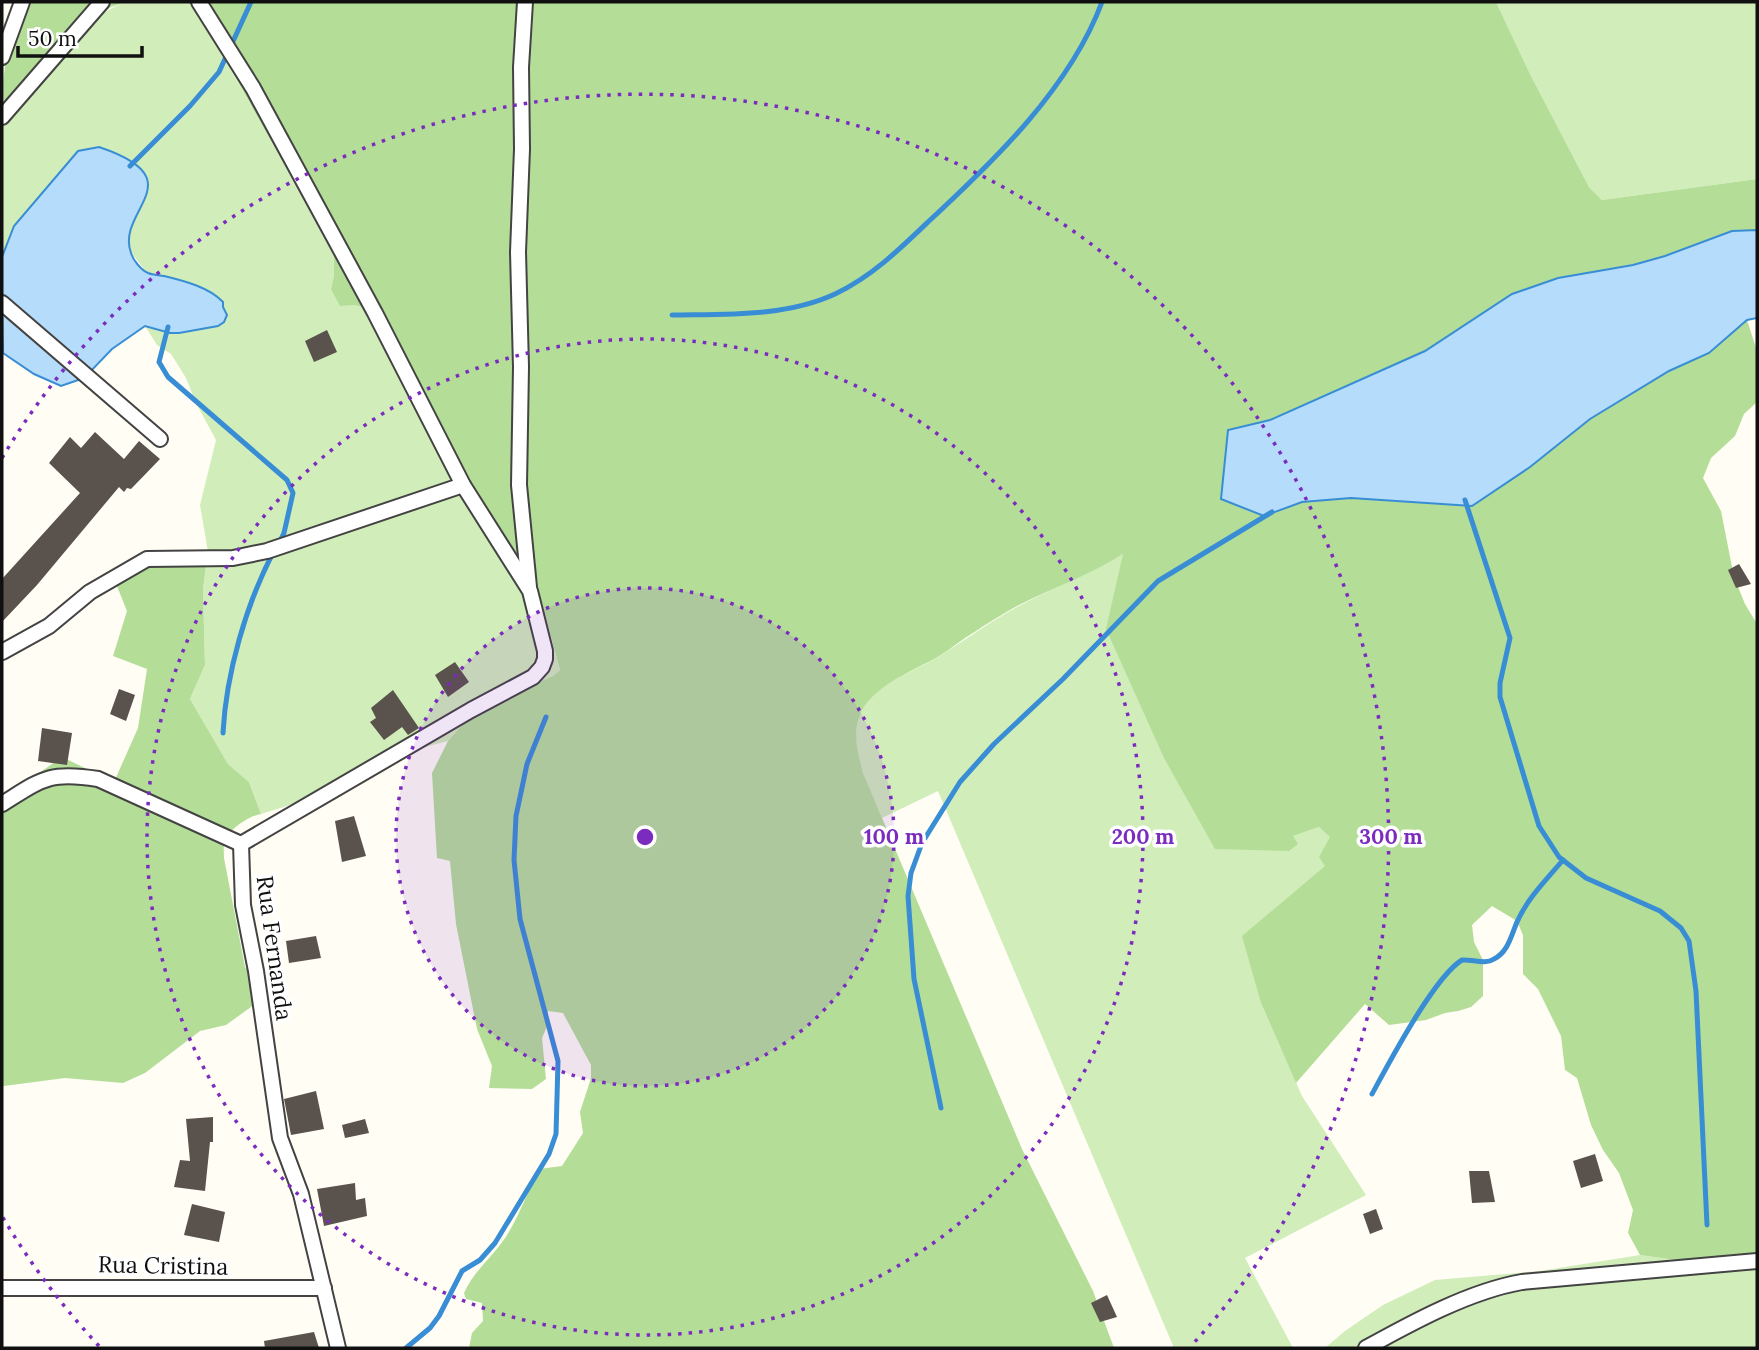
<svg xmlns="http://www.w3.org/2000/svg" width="1759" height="1350" viewBox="0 0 1759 1350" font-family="Lora,serif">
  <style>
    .green { fill: #d1edba }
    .forest { fill: #b4de98 }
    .water { fill: #b5dcfa; stroke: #388dd5; stroke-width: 2 }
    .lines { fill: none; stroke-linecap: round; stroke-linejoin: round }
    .stream { stroke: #388dd5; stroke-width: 5 }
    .building { fill: #5a524c }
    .minor-casing { stroke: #434343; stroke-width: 18 }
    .minor { stroke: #fff; stroke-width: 14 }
    .ring { fill: none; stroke: #7b2cbf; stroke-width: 3.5; stroke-dasharray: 3.5 7 }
    .labels { text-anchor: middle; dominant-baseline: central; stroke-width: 7; stroke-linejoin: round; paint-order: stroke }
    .street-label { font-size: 23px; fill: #101010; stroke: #fff }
    .centre { fill: #7b2cbf; stroke: #fff; stroke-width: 3.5 }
    .ring-label { font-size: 21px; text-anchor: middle; font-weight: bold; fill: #7b2cbf; stroke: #fff; stroke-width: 7; stroke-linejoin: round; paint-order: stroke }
  </style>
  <rect width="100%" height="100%" fill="#fffdf4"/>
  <g class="green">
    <path d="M126,2H189L197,10L334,254V275L331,289L353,305L373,309L452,445L500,539L532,553L540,596L560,670L553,676L529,686L467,719L448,741L409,751L345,784L320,790L293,804L261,814L249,782L228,764L190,699L205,665L203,590L208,552L200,505L216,440L196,403L186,378L171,354L157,345L145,326L170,333L191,330L181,280L147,273L130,251L128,159L99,147L78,151L14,226L2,257V108C16,98 35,88 47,76C74,47 86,16 126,2Z"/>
    <polygon points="1496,2 1757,2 1757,179 1602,200 1589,187 1531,76"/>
    <path d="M1124,553L1292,836L1319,827L1331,837L1326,866L1261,1003L1302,1096L1366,1195L1245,1258L1293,1348H1174L938,791L882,818C869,786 848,751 859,717C868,687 915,671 938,657C966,640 991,621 1019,606C1054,587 1091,574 1124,553Z"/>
    <polygon points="1640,1255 1738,1269 1757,1268 1757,1348 1325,1348 1345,1331 1383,1305 1435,1280 1540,1271"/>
  </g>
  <g class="forest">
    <path d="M21,2H126L111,7L90,21L32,95L5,106C0,72 10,34 21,2Z"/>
    <path d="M189,2H1496L1531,76L1589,187L1602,200L1757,179V230L1732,231L1665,256L1633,265L1558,278L1512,294L1425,351L1270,420L1228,430L1284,509L1302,502L1351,498L1472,506L1530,467L1590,419L1669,371L1709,352L1747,320L1757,351V402L1744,414L1735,436L1711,458L1703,478L1721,511L1734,577L1745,604L1757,624V1268L1738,1269L1640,1255L1628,1233L1633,1210L1619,1173L1603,1150L1591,1125L1577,1078L1565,1070L1561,1036L1538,989L1523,974V935L1517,921L1492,906L1472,925L1474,942L1483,960V996L1471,1007L1458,1011L1445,1013L1426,1020L1389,1025L1365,1004L1296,1083L1261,1003L1242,936L1325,866L1319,857L1330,837L1319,827L1293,836L1298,844L1289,851L1215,849L1164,758L1106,629L1123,554C1090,575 1052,588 1017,606C1003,614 989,622 976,631C962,639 950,650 936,658C912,671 870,688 860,715C852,735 858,753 863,773L1022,1149L1093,1291L1114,1348H469L472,1333L483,1321L482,1303L466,1299L464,1293C475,1268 497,1254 510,1230C521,1211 529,1189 539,1169L562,1166L583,1133L580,1112L591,1078V1065L563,1013L548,1011V1024L542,1038L546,1079L532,1089L489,1088L492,1066L477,1029L456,924L450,861L437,858L432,773L448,741L467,719L529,686L553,676L560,670L540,596L532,554L515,555L500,539L452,445L374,309L353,305L340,306L331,289L334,275V254L216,43L197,10Z"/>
    <path d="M151,556L206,566L203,590L205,665L190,699L228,764L249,782L261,814C249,816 229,829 225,841C223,845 224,853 224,858L245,967L258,984L259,996L251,1007L226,1025L200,1031L145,1073L123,1083L65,1078L4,1086L2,1085V799L62,757L114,782L138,728L147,669L113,656L127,611L112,574Z"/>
  </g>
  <g class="water">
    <path d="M99,147C197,180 115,210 131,253C133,260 141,270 148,273C153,275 159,275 164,276C184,281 209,287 223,302V307L227,315L224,322L218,326L179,333H170L145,326L112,349L89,373L2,301V257L14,226L78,151Z"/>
    <polygon points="1757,230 1757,318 1747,320 1709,353 1669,371 1590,419 1530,467 1472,506 1351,498 1302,502 1264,516 1221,499 1228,430 1270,420 1425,351 1512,294 1558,278 1633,265 1665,256 1732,231"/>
    <polygon points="2,307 84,378 61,386 34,374 3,353"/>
  </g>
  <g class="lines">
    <g class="stream">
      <polyline points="130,166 190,106 219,72 251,2"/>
      <path d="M672,315C724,314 786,317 835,294C871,277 900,249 928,222C994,161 1070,88 1102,2"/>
      <polyline points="168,327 159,362 168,377 287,480 293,493 284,533 279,543"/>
      <polyline points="1465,500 1510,638 1500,683 1500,697 1539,826 1559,857 1586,878 1660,911 1681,928 1689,941 1696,991 1707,1225"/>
      <path d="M223,733C226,674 246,604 274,551"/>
      <path d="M1372,1094C1389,1063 1434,977 1462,960C1472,959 1485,965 1494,959C1508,952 1511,936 1517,922C1527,899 1546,880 1563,860"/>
      <polyline points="941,1108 914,979 908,896 911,873 922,843 960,782 994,744 1063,679 1158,581 1272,512"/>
      <polyline points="406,1348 430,1328 439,1316 462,1271 480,1260 495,1243 549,1154 556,1134 558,1061 520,919 514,860 516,816 527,764 546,717"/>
    </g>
  </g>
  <g class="building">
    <polygon points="327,330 337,352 314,362 305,341"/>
    <polygon points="95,432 124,459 139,441 160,459 131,489 127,488 124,492 119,487 37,585 2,622 2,579 80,493 49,463 70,437 81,448"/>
    <polygon points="1739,564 1751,584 1736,588 1728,570"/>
    <polygon points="455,662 469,682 448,697 435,675"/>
    <polygon points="119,689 135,695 126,721 110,714"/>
    <polygon points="393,690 419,728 408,735 402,727 384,740 370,722 376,718 371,708"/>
    <polygon points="42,728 72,733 67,765 38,761"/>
    <polygon points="354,816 366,856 342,862 335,821"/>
    <polygon points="316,936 321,958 289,963 286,941"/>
    <polygon points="316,1091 324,1129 291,1135 284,1099"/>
    <polygon points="213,1117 213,1142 210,1142 205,1191 174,1187 180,1160 190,1161 186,1119"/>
    <polygon points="365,1119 369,1133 345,1138 342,1125"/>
    <polygon points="1595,1154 1603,1181 1581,1188 1573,1161"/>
    <polygon points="1469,1171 1489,1171 1495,1202 1472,1203"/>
    <polygon points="355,1183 356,1200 365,1198 367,1216 324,1226 317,1189"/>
    <polygon points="192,1204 225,1212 219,1242 184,1235"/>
    <polygon points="1376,1209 1383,1229 1370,1234 1363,1214"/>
    <polygon points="1107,1295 1117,1317 1100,1322 1091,1303"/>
    <polygon points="314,1332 319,1348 265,1348 264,1341"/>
  </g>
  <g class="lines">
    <g class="minor-casing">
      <g id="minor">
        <polyline points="199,2 253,88 375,313 463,485 530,591 545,651 545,659 542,667 533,677 471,710 241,844 243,905 256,971 280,1138 301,1194 338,1348"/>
        <polyline points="525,2 521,67 522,149 518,252 521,367 519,485 529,587"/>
        <polyline points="2,57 22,2"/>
        <polyline points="2,117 102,2"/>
        <polyline points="2,303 160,439"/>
        <polyline points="2,652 49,626 90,592 147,559 233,558 267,551 463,485"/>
        <path d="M2,804C42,779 49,771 98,779L241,844"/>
        <polyline points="2,1288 324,1288"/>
        <path d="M1366,1348C1413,1322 1470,1291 1522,1282L1757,1261"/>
      </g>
    </g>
    <use href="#minor" class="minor"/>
  </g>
  <circle cx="645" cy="837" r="249" fill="#7b2cbf" fill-opacity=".12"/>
  <g class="ring">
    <circle cx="645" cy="837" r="249"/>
    <circle cx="645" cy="837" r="498"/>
    <path d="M99 1346A746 746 0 0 1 2 1216M2 458A746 746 0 1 1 1191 1346"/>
  </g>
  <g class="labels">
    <g class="street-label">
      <text transform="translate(275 948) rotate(82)">Rua Fernanda</text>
      <text transform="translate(163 1265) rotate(1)">Rua Cristina</text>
    </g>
  </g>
  <circle cx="645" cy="837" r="10" class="centre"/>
  <g class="ring-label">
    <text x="894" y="844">100 m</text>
    <text x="1143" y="844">200 m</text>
    <text x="1391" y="844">300 m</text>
  </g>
  <rect width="1759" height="1350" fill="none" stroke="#101010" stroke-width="7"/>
  <path d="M18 46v10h124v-10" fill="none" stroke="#101010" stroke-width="3.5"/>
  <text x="28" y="46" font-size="21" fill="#101010" stroke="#ffffff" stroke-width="5" paint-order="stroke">50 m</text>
</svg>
